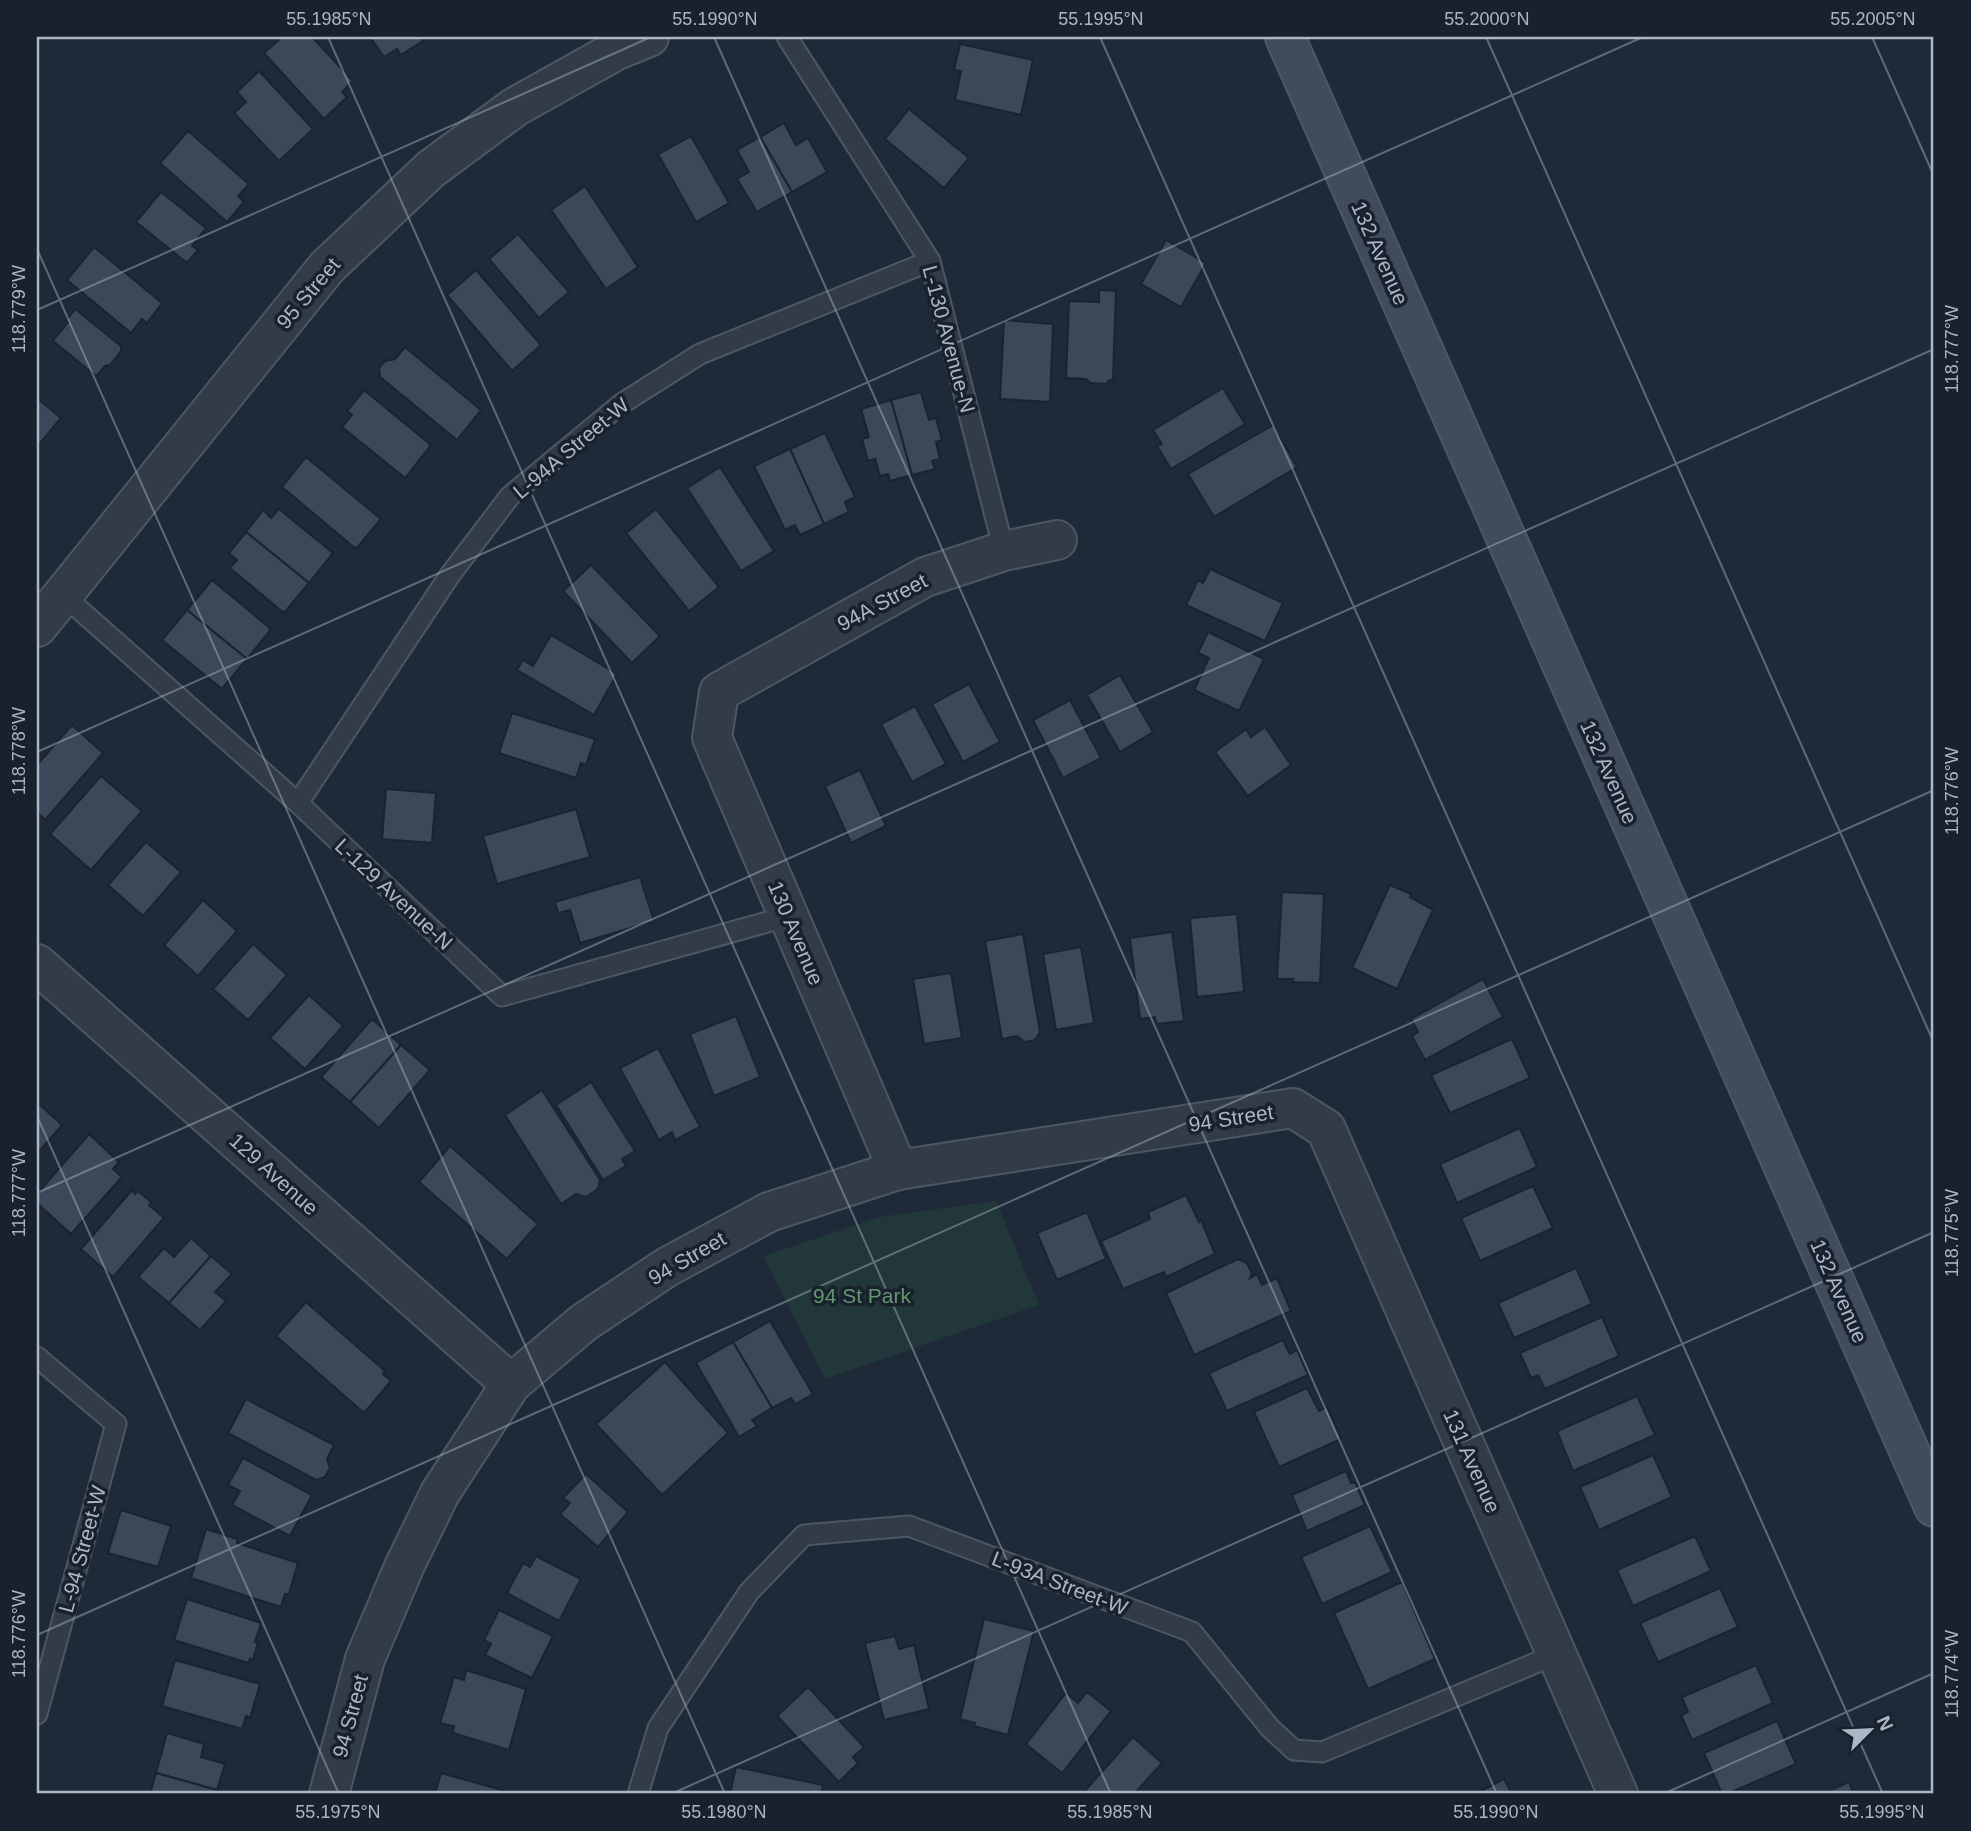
<svg xmlns="http://www.w3.org/2000/svg" width="1971" height="1831" viewBox="0 0 1971 1831" font-family="Helvetica,sans-serif">
  <style>
    .green { fill: #21373a }
    .building { fill: #3a4859; stroke: #1a232f; stroke-width: 2 }
    .lines { fill: none; stroke-linecap: round; stroke-linejoin: round }
    .service-casing { stroke: #4d5764; stroke-width: 23 }
    .minor-casing { stroke: #4d5764; stroke-width: 42 }
    .secondary-casing { stroke: #4d5764; stroke-width: 42 }
    .service { stroke: #323c49; stroke-width: 19 }
    .minor { stroke: #323c49; stroke-width: 38 }
    .secondary { stroke: #404b5c; stroke-width: 38 }
    .ticks { fill: none; stroke: #acb7c6; stroke-width: 2; stroke-opacity: 0.45 }
    .labels { text-anchor: middle; dominant-baseline: central; stroke-width: 7; stroke-linejoin: round; paint-order: stroke }
    .street-label { font-size: 21px; fill: #acb7c6; stroke: #18212d }
    .park-label { font-size: 21px; fill: #63986e; stroke: #18212d }
    .neatline { fill: none; stroke: #acb7c6; stroke-width: 2.5 }
    .ticks-label { font-size: 18px; text-anchor: middle; fill: #acb7c6 }
  </style>
  <rect width="100%" height="100%" fill="#1f2a39"/>
  <polygon class="green" points="996,1201 1039,1305 825,1379 763,1256 879,1217"/>
  <g class="building">
    <polygon points="282,37 312,37 353,81 342,92 347,97 324,119 264,53"/>
    <polygon points="370,37 421,37 424,40 401,55 397,49 384,57"/>
    <polygon points="960,44 1033,60 1021,115 955,100 961,71 954,70"/>
    <polygon points="259,71 313,129 279,161 234,113 246,102 237,92"/>
    <polygon points="909,109 969,158 944,188 885,139"/>
    <polygon points="784,123 796,145 808,138 827,172 792,192 760,137"/>
    <polygon points="188,131 249,184 238,196 244,202 227,222 160,163"/>
    <polygon points="691,136 729,203 696,222 658,154"/>
    <polygon points="760,137 792,192 757,212 737,179 749,172 737,150"/>
    <polygon points="585,186 638,267 606,289 551,210"/>
    <polygon points="161,192 206,228 192,246 198,250 187,263 136,222"/>
    <polygon points="518,234 569,292 539,318 489,259"/>
    <polygon points="1166,240 1206,263 1181,307 1141,284"/>
    <polygon points="94,247 162,303 147,323 142,319 131,333 67,280"/>
    <polygon points="476,270 541,345 512,371 447,295"/>
    <polygon points="1099,290 1116,291 1113,380 1110,380 1106,384 1091,383 1086,379 1066,378 1069,301 1099,302"/>
    <polygon points="75,309 121,346 121,351 110,365 105,366 96,376 53,341 68,322 66,321"/>
    <polygon points="1004,320 1053,324 1050,402 1000,399"/>
    <polygon points="405,347 481,410 457,440 380,377 379,368 385,361 395,359"/>
    <polygon points="1223,388 1245,424 1171,469 1157,446 1162,444 1153,430"/>
    <polygon points="364,390 431,445 405,478 342,427 352,415 347,411"/>
    <polygon points="921,392 929,420 936,418 942,440 936,442 940,459 932,461 935,469 912,475 891,400"/>
    <polygon points="37,398 61,418 37,447"/>
    <polygon points="891,400 912,475 890,481 888,474 880,476 875,459 868,461 862,439 869,437 861,409"/>
    <polygon points="1273,425 1297,467 1214,517 1188,474"/>
    <polygon points="825,433 855,497 845,502 849,512 824,524 790,449"/>
    <polygon points="790,449 824,524 800,535 795,525 785,530 754,466"/>
    <polygon points="306,457 381,519 356,549 282,487"/>
    <polygon points="720,467 774,551 741,571 687,488"/>
    <polygon points="279,509 333,553 309,583 246,532 263,510 271,518"/>
    <polygon points="656,509 719,587 689,611 626,533"/>
    <polygon points="246,532 309,583 284,613 230,568 237,560 229,553"/>
    <polygon points="591,565 660,636 632,663 563,591"/>
    <polygon points="1210,569 1283,603 1265,641 1186,605 1198,580 1203,583"/>
    <polygon points="212,580 271,629 247,659 187,610"/>
    <polygon points="187,610 247,659 222,689 162,640"/>
    <polygon points="1208,632 1264,659 1239,711 1194,690 1209,658 1198,653"/>
    <polygon points="551,635 617,674 594,715 517,670 523,660 533,666"/>
    <polygon points="1120,675 1153,732 1120,752 1087,695"/>
    <polygon points="969,684 1000,742 963,762 932,704"/>
    <polygon points="1070,700 1101,758 1063,778 1033,720"/>
    <polygon points="915,706 946,764 912,782 881,724"/>
    <polygon points="512,713 595,739 586,765 581,763 576,778 499,753"/>
    <polygon points="72,725 103,753 45,820 37,812 37,765"/>
    <polygon points="1265,727 1291,765 1248,796 1215,752 1246,729 1251,737"/>
    <polygon points="860,770 886,826 851,843 825,786"/>
    <polygon points="101,776 142,811 91,870 50,834"/>
    <polygon points="386,789 436,793 432,843 382,839"/>
    <polygon points="576,809 590,857 497,884 483,836"/>
    <polygon points="146,842 181,872 143,916 108,885"/>
    <polygon points="640,877 654,921 580,943 570,910 558,913 555,902"/>
    <polygon points="1390,885 1411,894 1410,897 1433,910 1397,989 1352,968"/>
    <polygon points="1282,892 1324,894 1320,983 1292,982 1293,979 1277,979"/>
    <polygon points="203,900 237,931 198,976 164,945"/>
    <polygon points="1237,914 1244,992 1197,997 1190,918"/>
    <polygon points="1172,932 1184,1021 1156,1024 1155,1017 1140,1019 1130,938"/>
    <polygon points="1023,934 1040,1032 1035,1040 1025,1042 1017,1036 1002,1039 985,941"/>
    <polygon points="253,944 287,975 248,1020 213,989"/>
    <polygon points="1081,947 1094,1023 1056,1030 1043,954"/>
    <polygon points="951,973 962,1038 924,1044 913,979"/>
    <polygon points="1483,979 1503,1017 1425,1060 1412,1036 1418,1032 1411,1019"/>
    <polygon points="309,995 343,1026 305,1069 270,1038"/>
    <polygon points="736,1016 760,1077 714,1096 690,1034"/>
    <polygon points="372,1019 401,1045 350,1102 321,1077"/>
    <polygon points="1512,1039 1530,1078 1450,1113 1431,1075"/>
    <polygon points="401,1045 430,1070 379,1128 350,1102"/>
    <polygon points="658,1048 700,1127 675,1140 672,1132 659,1140 620,1068"/>
    <polygon points="591,1082 635,1151 622,1159 626,1166 603,1180 556,1105"/>
    <polygon points="542,1090 600,1180 598,1189 586,1197 576,1194 561,1204 505,1115"/>
    <polygon points="39,1104 62,1125 37,1154 37,1107"/>
    <polygon points="1520,1128 1537,1167 1457,1203 1440,1164"/>
    <polygon points="89,1134 119,1162 113,1169 122,1177 71,1234 37,1203 37,1194"/>
    <polygon points="450,1146 538,1224 507,1259 419,1182"/>
    <polygon points="1533,1186 1553,1228 1480,1261 1461,1218"/>
    <polygon points="132,1190 135,1194 138,1191 151,1202 149,1205 164,1218 113,1277 81,1249"/>
    <polygon points="1186,1195 1199,1222 1201,1220 1215,1254 1166,1277 1164,1272 1123,1289 1101,1241 1150,1219 1148,1212"/>
    <polygon points="1087,1212 1106,1259 1057,1280 1037,1233"/>
    <polygon points="191,1238 211,1256 169,1303 138,1277 164,1248 174,1257"/>
    <polygon points="211,1256 232,1274 215,1292 226,1301 200,1330 169,1303"/>
    <polygon points="1238,1259 1247,1263 1252,1274 1250,1278 1257,1274 1262,1285 1277,1278 1291,1311 1194,1355 1166,1293"/>
    <polygon points="1576,1268 1592,1304 1514,1338 1498,1303"/>
    <polygon points="306,1302 385,1371 383,1374 391,1381 364,1413 276,1336"/>
    <polygon points="1602,1317 1619,1356 1545,1389 1538,1375 1531,1378 1520,1353"/>
    <polygon points="770,1321 813,1394 795,1404 791,1398 772,1408 733,1342"/>
    <polygon points="1283,1340 1290,1354 1297,1350 1308,1375 1227,1411 1209,1373"/>
    <polygon points="733,1342 772,1408 752,1420 757,1426 739,1437 696,1363"/>
    <polygon points="665,1362 728,1433 662,1495 596,1424"/>
    <polygon points="1307,1388 1319,1411 1327,1407 1341,1439 1279,1467 1254,1412"/>
    <polygon points="1637,1396 1655,1435 1573,1471 1557,1431"/>
    <polygon points="246,1399 334,1445 327,1459 330,1468 325,1477 316,1480 228,1433"/>
    <polygon points="1653,1455 1672,1497 1599,1530 1580,1487"/>
    <polygon points="243,1458 312,1495 290,1536 232,1505 240,1491 228,1485"/>
    <polygon points="1346,1471 1351,1483 1355,1482 1365,1505 1307,1531 1292,1495"/>
    <polygon points="586,1474 628,1512 598,1547 560,1514 570,1503 563,1498"/>
    <polygon points="121,1510 171,1526 158,1567 108,1553"/>
    <polygon points="1370,1526 1392,1572 1322,1604 1301,1557"/>
    <polygon points="206,1529 237,1539 237,1543 298,1563 289,1594 285,1594 281,1607 191,1578"/>
    <polygon points="1695,1536 1711,1571 1633,1606 1617,1570"/>
    <polygon points="536,1556 581,1579 559,1621 507,1593 523,1563 530,1567"/>
    <polygon points="1402,1582 1435,1659 1368,1689 1334,1613"/>
    <polygon points="1720,1588 1738,1627 1658,1662 1640,1623"/>
    <polygon points="187,1599 261,1623 255,1642 258,1643 253,1660 250,1659 248,1663 174,1640"/>
    <polygon points="499,1610 553,1636 532,1678 485,1655 491,1644 484,1640"/>
    <polygon points="984,1619 1034,1631 1008,1735 974,1726 975,1723 960,1719"/>
    <polygon points="895,1636 899,1649 914,1645 929,1709 884,1720 865,1643"/>
    <polygon points="175,1660 260,1684 250,1718 246,1716 242,1729 162,1706"/>
    <polygon points="1756,1665 1773,1703 1692,1740 1681,1715 1688,1712 1682,1697"/>
    <polygon points="466,1670 526,1689 509,1750 453,1733 454,1726 440,1723 454,1677 464,1680"/>
    <polygon points="808,1687 864,1747 853,1757 858,1763 839,1782 777,1716"/>
    <polygon points="1087,1692 1111,1711 1062,1773 1026,1744 1066,1693 1078,1703"/>
    <polygon points="1777,1721 1796,1764 1727,1794 1722,1794 1704,1753"/>
    <polygon points="167,1733 204,1744 201,1757 225,1764 217,1790 156,1773"/>
    <polygon points="1133,1737 1162,1763 1134,1794 1082,1794"/>
    <polygon points="736,1767 823,1785 821,1794 730,1794"/>
    <polygon points="156,1773 217,1790 216,1794 150,1794"/>
    <polygon points="441,1773 516,1794 435,1794"/>
    <polygon points="1504,1779 1512,1794 1475,1794"/>
    <polygon points="1849,1782 1854,1794 1821,1794"/>
  </g>
  <g class="lines">
    <g class="service-casing">
      <g id="service">
        <polyline points="787,37 930,261 1004,551"/>
        <polyline points="63,595 298,803 502,996 789,916"/>
        <polyline points="298,803 450,575 510,496 621,404 700,354 930,261"/>
        <polyline points="37,1357 116,1424 37,1714"/>
        <polyline points="638,1794 658,1728 749,1592 804,1535 909,1526 1192,1632 1270,1728 1294,1750 1322,1752 1557,1654"/>
      </g>
    </g>
    <g class="minor-casing">
      <g id="minor">
        <polyline points="37,627 327,267 431,169 515,107 617,50 649,37"/>
        <polyline points="37,964 511,1384"/>
        <polyline points="898,1170 712,738 719,692 925,577 1004,551 1057,540"/>
        <polyline points="329,1794 365,1659 404,1567 440,1493 511,1384 583,1323 667,1267 769,1212 898,1170 1293,1108 1326,1129 1618,1794"/>
      </g>
    </g>
    <g class="secondary-casing">
      <polyline id="secondary" points="1285,37 1934,1507"/>
    </g>
    <use href="#service" class="service"/>
    <use href="#minor" class="minor"/>
    <use href="#secondary" class="secondary"/>
  </g>
  <path class="ticks" d="M328,37L1111,1794M714,37L1497,1794M1100,37L1883,1794M1486,37L1934,1043M1872,37L1934,176M37,249L725,1794M37,310L651,37M37,752L1643,37M37,1116L339,1794M37,1193L1934,349M37,1635L1934,790M671,1794L1934,1232M1663,1794L1934,1673"/>
  <g class="labels">
    <g class="street-label">
      <text transform="translate(1380 253) rotate(66)">132 Avenue</text>
      <text transform="translate(308 293) rotate(-50)">95 Street</text>
      <text transform="translate(949 339) rotate(75)">L-130 Avenue-N</text>
      <text transform="translate(571 448) rotate(-40)">L-94A Street-W</text>
      <text transform="translate(882 602) rotate(-28)">94A Street</text>
      <text transform="translate(1609 772) rotate(66)">132 Avenue</text>
      <text transform="translate(394 894) rotate(43)">L-129 Avenue-N</text>
      <text transform="translate(796 933) rotate(67)">130 Avenue</text>
      <text transform="translate(1231 1118) rotate(-9)">94 Street</text>
      <text transform="translate(274 1174) rotate(42)">129 Avenue</text>
      <text transform="translate(687 1258) rotate(-30)">94 Street</text>
      <text transform="translate(1839 1291) rotate(66)">132 Avenue</text>
      <text transform="translate(1472 1461) rotate(66)">131 Avenue</text>
      <text transform="translate(82 1549) rotate(-75)">L-94 Street-W</text>
      <text transform="translate(1060 1583) rotate(21)">L-93A Street-W</text>
      <text transform="translate(350 1716) rotate(-75)">94 Street</text>
    </g>
    <g class="park-label">
      <text x="862" y="1295">94 St Park</text>
    </g>
  </g>
  <rect width="1971" height="1831" fill="none" stroke="#18212d" stroke-width="77"/>
  <g transform="translate(1870 1730) rotate(66)" stroke="#18212d" stroke-width="5" paint-order="stroke">
  <path d="M0-5L12 26L0 18L-12 26Z" fill="#acb7c6"/>
  <text y="-10" font-size="19" font-weight="bold" text-anchor="middle" fill="#acb7c6">N</text>
  </g>
  <rect x="38" y="38" width="1894" height="1754" class="neatline"/>
  <g class="ticks-label">
    <text x="329" y="25">55.1985°N</text>
    <text x="715" y="25">55.1990°N</text>
    <text x="1101" y="25">55.1995°N</text>
    <text x="1487" y="25">55.2000°N</text>
    <text x="1873" y="25">55.2005°N</text>
    <text transform="translate(19 309) rotate(-90)" y="6">118.779°W</text>
    <text transform="translate(1952 349) rotate(-90)" y="6">118.777°W</text>
    <text transform="translate(19 751) rotate(-90)" y="6">118.778°W</text>
    <text transform="translate(1952 791) rotate(-90)" y="6">118.776°W</text>
    <text transform="translate(19 1193) rotate(-90)" y="6">118.777°W</text>
    <text transform="translate(1952 1233) rotate(-90)" y="6">118.775°W</text>
    <text transform="translate(19 1634) rotate(-90)" y="6">118.776°W</text>
    <text transform="translate(1952 1674) rotate(-90)" y="6">118.774°W</text>
    <text x="338" y="1818">55.1975°N</text>
    <text x="724" y="1818">55.1980°N</text>
    <text x="1110" y="1818">55.1985°N</text>
    <text x="1496" y="1818">55.1990°N</text>
    <text x="1882" y="1818">55.1995°N</text>
  </g>
</svg>
